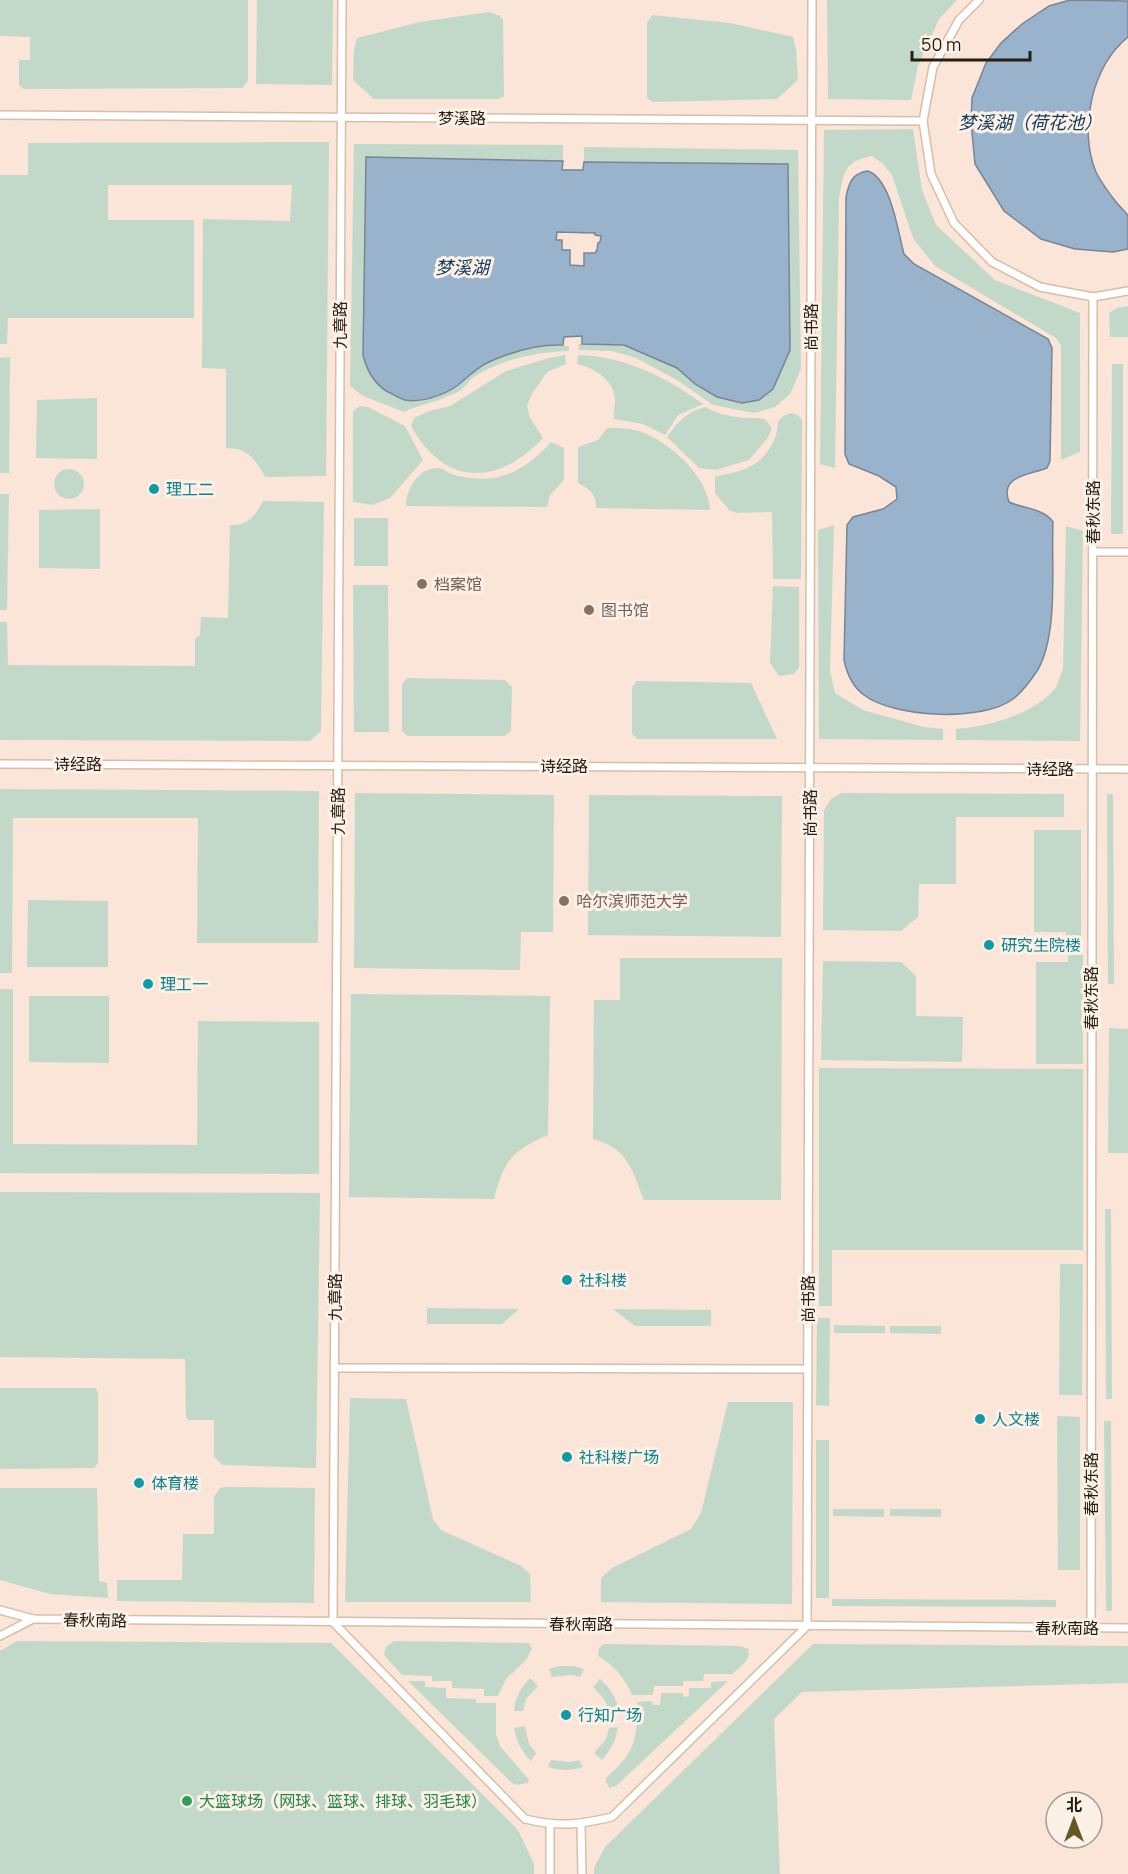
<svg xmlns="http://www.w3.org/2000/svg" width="1128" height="1874" viewBox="0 0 1128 1874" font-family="Manrope,'Noto Sans SC',sans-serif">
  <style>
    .education { fill: #fbe4d8; fill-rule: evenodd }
    .green { fill: #c2d9ca }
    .water { fill: #9ab3cc; stroke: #778694; stroke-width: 1.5; fill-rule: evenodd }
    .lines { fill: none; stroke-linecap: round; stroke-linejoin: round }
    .lane-casing { stroke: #d8bea4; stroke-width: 10 }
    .lane { stroke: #fff; stroke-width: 7 }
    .culture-dot { fill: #0f9aa8; stroke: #fcf1e6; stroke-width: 2 }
    .education-dot { fill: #8d6e63; stroke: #fcf1e6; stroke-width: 2 }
    .leisure-dot { fill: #2e9e5b; stroke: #fcf1e6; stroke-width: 2 }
    .labels { text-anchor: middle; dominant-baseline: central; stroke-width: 6; stroke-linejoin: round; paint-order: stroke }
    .street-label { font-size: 16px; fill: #251c12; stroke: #fcf1e6 }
    .culture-label { font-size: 16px; fill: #0d838f; stroke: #fcf1e6; text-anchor: start }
    .education-label { font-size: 16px; fill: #785e54; stroke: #fcf1e6; text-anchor: start }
    .leisure-label { font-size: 16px; fill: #27864d; stroke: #fcf1e6; text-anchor: start }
    .water-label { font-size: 18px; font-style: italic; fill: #11385b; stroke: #fcf1e6 }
  </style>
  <rect width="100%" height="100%" fill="#fcf1e6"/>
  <path class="education" d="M0,0H1128V1874H0ZM1056,1802H1092V1838H1056Z"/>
  <g class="green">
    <polygon points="0,0 248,0 248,81 242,88 24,89 19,85 19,60 30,60 30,37 0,36"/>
    <polygon points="257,0 333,0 332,85 256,84"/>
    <polygon points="827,0 957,0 939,19 918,66 911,100 828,99"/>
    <polygon points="489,12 500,16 503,20 504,96 498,99 374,99 353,80 354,49 357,38 420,22"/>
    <polygon points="652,15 730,23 793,37 796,49 798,80 777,99 653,102 647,98 647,23"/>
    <path d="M913,129L922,190L936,225L995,280L1080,313V452L1061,460V346L1056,338L935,266L913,238L892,175L882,163L872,156C844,161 844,172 839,198L835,468L820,464L824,130Z"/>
    <path d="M329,142L326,476L265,477C255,459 248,448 226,448V369L202,368L203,219L290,221L292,185H108V220H194V318H8L7,344H0V175H28V143Z"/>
    <path d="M354,144L563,145V161L366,157L395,395C415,404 440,399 457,386C463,381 468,374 474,369C496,354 543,342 569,346V351C537,352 501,359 474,377C469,380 466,386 461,390C457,393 452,394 448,396C434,403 418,405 404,412L363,396L350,386Z"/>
    <polygon points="584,147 798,150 801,369 790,394 775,407 754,413 713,405 677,380 636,358 612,351 579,350 578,344 604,343 624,345 677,368 695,384 787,164 584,162"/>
    <polygon points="1128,306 1128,337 1110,337 1109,313 1117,308"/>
    <path d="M565,355L566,364L547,372L532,394L527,405L530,418L543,438C497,487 444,486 411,426L414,418L429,411L450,406L506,371L549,358Z"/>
    <path d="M578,355C624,356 666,377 703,404L678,415L665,435L643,424L614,419C613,413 615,407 615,400C614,380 595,368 577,364Z"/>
    <polygon points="10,357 9,473 0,473 0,358"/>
    <polygon points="1112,364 1123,364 1123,534 1111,534"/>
    <polygon points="97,398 97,459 36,458 37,400"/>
    <polygon points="360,406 368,407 405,426 423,460 390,498 372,505 353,502 353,411"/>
    <path d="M706,407C716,414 731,416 743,418C749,418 757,417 763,419C767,420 770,425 772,429L767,439L749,460L716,470L699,468L667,437C677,422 688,411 706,407Z"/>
    <path d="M792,413L798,415L802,420L801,579H773L772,512L736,513L729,510L715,493V477C722,474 731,474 739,471C762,464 777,446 778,421L785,415Z"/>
    <path d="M607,428C616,428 625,428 635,430C666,438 709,476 710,510L596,508C597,495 589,488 578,483V447L598,440Z"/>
    <path d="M551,442L564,448V480L550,495L547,507L406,506C406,489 419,467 439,468C443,468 447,472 451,474C464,478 480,480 493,478C516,475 536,459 551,442Z"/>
    <circle cx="69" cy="484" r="15"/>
    <polygon points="0,494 9,494 7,610 0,610"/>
    <path d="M263,501L324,502L321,731L310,741L0,740V622H7L8,665L195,666V639L200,635L201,617L228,618L230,525C248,526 255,516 263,501Z"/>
    <polygon points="100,509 100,569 39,568 39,510"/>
    <rect x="354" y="518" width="34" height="48"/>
    <polygon points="834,525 830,671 835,693 863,710 924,727 943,729 943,740 819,739 818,530"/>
    <path d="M1066,526L1083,531L1080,741L956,740V729C987,727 1031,715 1053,691C1058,686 1060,676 1063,669Z"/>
    <polygon points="353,585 388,585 389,732 354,732"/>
    <polygon points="773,586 799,587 799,667 794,674 779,676 770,663"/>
    <polygon points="407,678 505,680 512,687 511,731 505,736 408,736 402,731 402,684"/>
    <polygon points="637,681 751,683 777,739 638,739 632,734 632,687"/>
    <polygon points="0,789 319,791 318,943 197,943 198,818 13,818 12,973 0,973"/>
    <polygon points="355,793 554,795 553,932 521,932 520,970 354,968"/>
    <polygon points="842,793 1064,794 1064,817 956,817 956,884 919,884 918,917 901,931 823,930 824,810 831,799"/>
    <polygon points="1107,794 1113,794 1114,984 1108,984"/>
    <polygon points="589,795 782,796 781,937 588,935"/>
    <polygon points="1034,830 1081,830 1081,939 1066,939 1066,932 1034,932"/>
    <polygon points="28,900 108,901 108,967 27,967"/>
    <polygon points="1068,955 1083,955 1083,1064 1036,1064 1036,962 1068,962"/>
    <path d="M620,958H782L781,1200H644C632,1170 628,1148 593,1139L594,1000H620Z"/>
    <polygon points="823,961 901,962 916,976 916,1016 963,1017 962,1062 821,1060"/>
    <polygon points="0,989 13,989 13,1144 197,1145 198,1021 319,1022 319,1174 0,1173"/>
    <path d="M351,994L550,996L548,1135C511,1151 504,1161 494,1199L349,1197Z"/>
    <polygon points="29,996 109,996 109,1063 29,1062"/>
    <polygon points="1109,1028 1128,1029 1128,1153 1108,1153"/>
    <polygon points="819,1068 1083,1069 1083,1250 832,1250 832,1306 819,1306"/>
    <polygon points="0,1192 320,1193 316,1468 223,1465 214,1457 214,1420 188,1420 186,1416 185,1359 0,1357"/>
    <polygon points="1105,1209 1111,1209 1112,1399 1106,1399"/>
    <polygon points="1060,1264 1083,1264 1082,1395 1059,1395"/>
    <polygon points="427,1308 519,1309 502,1324 427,1324"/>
    <polygon points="613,1309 711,1310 711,1326 635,1326"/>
    <polygon points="817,1318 830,1318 829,1406 816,1405"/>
    <polygon points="834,1325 885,1326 885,1333 834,1333"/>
    <polygon points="890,1326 941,1326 941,1334 890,1333"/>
    <polygon points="0,1388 96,1388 98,1393 98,1463 94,1468 0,1469"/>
    <polygon points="350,1398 406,1399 433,1519 441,1530 521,1566 530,1574 531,1602 345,1602"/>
    <polygon points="728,1402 793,1402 792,1604 601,1602 601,1578 612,1568 691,1529 701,1513"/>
    <polygon points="1057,1416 1080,1417 1080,1570 1058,1570"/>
    <polygon points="1104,1421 1111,1421 1112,1611 1106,1611"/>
    <rect x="816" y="1440" width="13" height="158"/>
    <polygon points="225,1487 315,1488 314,1603 117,1601 117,1580 182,1580 183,1534 214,1534 214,1497 220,1488"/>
    <polygon points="0,1488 97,1488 99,1581 107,1583 108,1598 50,1594 0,1580"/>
    <polygon points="833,1509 884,1509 884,1517 833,1516"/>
    <polygon points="890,1509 941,1509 941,1517 890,1516"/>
    <polygon points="832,1599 1056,1600 1056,1607 832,1606"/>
    <polygon points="17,1641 331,1643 518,1830 534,1864 534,1874 0,1874 0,1651"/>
    <polygon points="394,1641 529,1643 532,1649 526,1660 506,1679 498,1696 484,1696 484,1689 452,1688 452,1681 432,1681 432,1676 402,1675 384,1655 386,1647"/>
    <path d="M604,1644L740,1646L748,1649C751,1661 740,1667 732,1674H704L703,1681H683V1686H654L653,1695H632C624,1677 615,1666 598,1656L599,1648Z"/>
    <polygon points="813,1644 1128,1646 1128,1683 802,1692 774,1719 780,1874 594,1874 594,1868 605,1847"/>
    <polygon points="559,1666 574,1666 584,1669 580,1677 572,1675 552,1677 549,1669"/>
    <path d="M530,1678L538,1686L526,1699L523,1711H514C515,1697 521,1688 530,1678Z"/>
    <path d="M600,1679C610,1688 616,1697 619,1710L609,1711L605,1700L593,1687Z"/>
    <polygon points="408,1681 425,1681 425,1687 446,1688 446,1698 476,1699 476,1703 496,1703 496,1735 500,1746 529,1780 528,1783 516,1785 511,1782"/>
    <path d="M728,1681L617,1785L610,1788L606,1783V1778C635,1753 638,1739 637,1702L652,1701L653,1705H660L661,1693H683V1697L689,1696V1688H711V1682Z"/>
    <path d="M525,1726L529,1744L536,1753L531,1761C521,1751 517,1742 514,1728Z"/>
    <path d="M618,1727C616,1741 611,1750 602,1760L594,1753L606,1739L609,1728Z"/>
    <path d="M551,1760L571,1762L579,1760L583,1767C571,1771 561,1771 548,1767Z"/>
  </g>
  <g class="water">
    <path d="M1070,0L1128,1V37C1092,65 1078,130 1096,172C1101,182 1109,193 1116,202C1119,206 1126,212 1128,216C1128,222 1128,241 1128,249L1113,252L1075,249L1041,239L1004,211L975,164L971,122L972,98L986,63L1001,43L1022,24L1049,6Z"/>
    <path d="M366,157L563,161L562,170H583L584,162L788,164L790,350L773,389L759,400L742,403L717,397L695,384L677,368L624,345L582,344V336L564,337L563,345C539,344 514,351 491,361C477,367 469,376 458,385C445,395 421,403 405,400C399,398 393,394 388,392C374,384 367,371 363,355ZM557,232L595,233V235L601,236L600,242L598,243L597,250L595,253H584V266L570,265V250H562V240H556Z"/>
    <path d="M868,171C891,179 898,232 904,254L914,264L1048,339L1052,348L1050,461L1047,468C1029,475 999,476 1009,502C1024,509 1043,508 1053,522C1051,564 1059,635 1037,671C1031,680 1022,692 1013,699C983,722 894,718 864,695C853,687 847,674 844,660L847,525L853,517L883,509L897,499L896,487L879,476L849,464L845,454L846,197C849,183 852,173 868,171Z"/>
  </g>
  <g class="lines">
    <g class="lane-casing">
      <g id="lane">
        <path d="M342,0L333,1622L525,1819C559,1827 578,1825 612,1817L807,1626L812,0"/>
        <polyline points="979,0 959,20 933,67 923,121 931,174 954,223 992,262 1040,287 1093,297 1128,291"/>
        <polyline points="0,115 923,121"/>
        <polyline points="1093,552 1128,552"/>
        <polyline points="0,764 1128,769"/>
        <polyline points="335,1368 808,1369"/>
        <polyline points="0,1610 33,1619 1128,1628"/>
        <polyline points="1091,1628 1093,297"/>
        <polyline points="0,1636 33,1619"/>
        <polyline points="550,1824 550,1874"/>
        <polyline points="581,1824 582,1874"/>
      </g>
    </g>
    <use href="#lane" class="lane"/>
  </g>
  <g class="culture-dot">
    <circle cx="154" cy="489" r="6"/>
    <circle cx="989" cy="945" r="6"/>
    <circle cx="148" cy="984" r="6"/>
    <circle cx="567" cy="1280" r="6"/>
    <circle cx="980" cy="1419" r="6"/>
    <circle cx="567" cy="1457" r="6"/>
    <circle cx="139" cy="1483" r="6"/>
    <circle cx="566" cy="1715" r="6"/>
  </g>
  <g class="education-dot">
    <circle cx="422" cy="584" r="6"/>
    <circle cx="589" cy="610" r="6"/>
    <circle cx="564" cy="901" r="6"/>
  </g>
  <circle class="leisure-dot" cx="187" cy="1801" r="6"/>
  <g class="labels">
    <g class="street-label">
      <text x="462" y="118">梦溪路</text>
      <text transform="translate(340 325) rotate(-90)">九章路</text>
      <text transform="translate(811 327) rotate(-90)">尚书路</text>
      <text transform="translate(1093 512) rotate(-90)">春秋东路</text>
      <text x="78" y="764">诗经路</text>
      <text x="564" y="766">诗经路</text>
      <text x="1050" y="769">诗经路</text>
      <text transform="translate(338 811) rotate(-90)">九章路</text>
      <text transform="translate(810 813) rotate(-90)">尚书路</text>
      <text transform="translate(1091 998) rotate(-90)">春秋东路</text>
      <text transform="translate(335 1297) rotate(-90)">九章路</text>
      <text transform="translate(808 1299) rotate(-90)">尚书路</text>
      <text transform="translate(1091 1484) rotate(-90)">春秋东路</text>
      <text transform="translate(95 1620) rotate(1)">春秋南路</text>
      <text x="581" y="1624">春秋南路</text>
      <text x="1067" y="1628">春秋南路</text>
    </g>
    <g class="culture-label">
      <text x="166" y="489">理工二</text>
      <text x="1001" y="945">研究生院楼</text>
      <text x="160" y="984">理工一</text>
      <text x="579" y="1280">社科楼</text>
      <text x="992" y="1419">人文楼</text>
      <text x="579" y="1457">社科楼广场</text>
      <text x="151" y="1483">体育楼</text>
      <text x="578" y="1715">行知广场</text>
    </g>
    <g class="education-label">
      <text x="434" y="584">档案馆</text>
      <text x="601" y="610">图书馆</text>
      <text x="576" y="901">哈尔滨师范大学</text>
    </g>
    <g class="leisure-label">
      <text x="199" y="1801">大篮球场（网球、篮球、排球、羽毛球）</text>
    </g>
    <g class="water-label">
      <text x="1030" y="122">梦溪湖（荷花池）</text>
      <text x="462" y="267">梦溪湖</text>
    </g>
  </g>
  <g transform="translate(1074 1820)"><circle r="28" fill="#fcf1e6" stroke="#a69c91" stroke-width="1.5"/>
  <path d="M0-4.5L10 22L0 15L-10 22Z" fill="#655724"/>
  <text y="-9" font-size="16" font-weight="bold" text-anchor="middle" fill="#251c12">北</text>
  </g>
  <path d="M912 51v9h118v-9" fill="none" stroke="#251c12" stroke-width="3"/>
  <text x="921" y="51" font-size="18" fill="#251c12" stroke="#fcf1e6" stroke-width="4.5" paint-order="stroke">50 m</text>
</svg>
